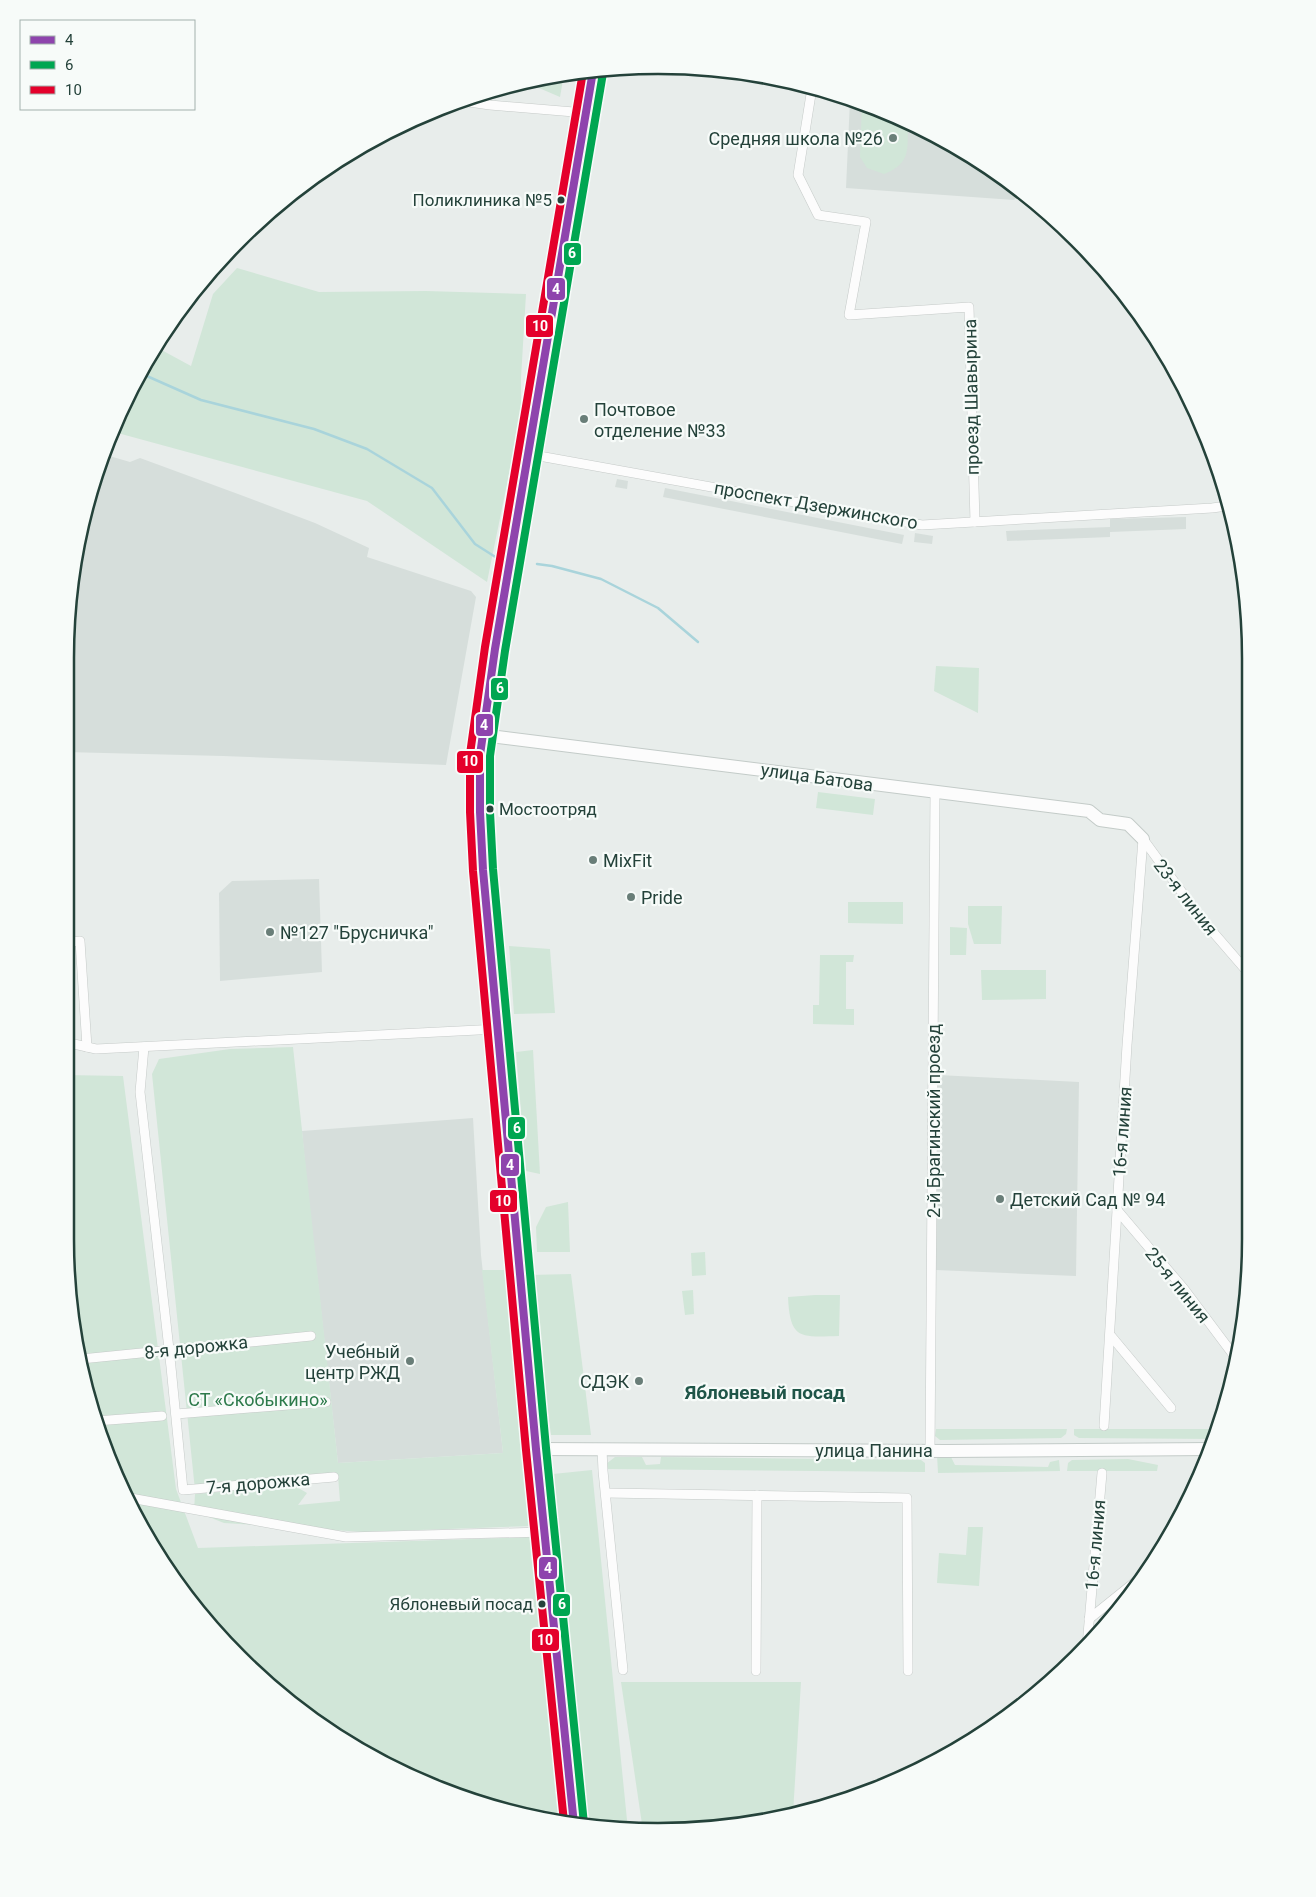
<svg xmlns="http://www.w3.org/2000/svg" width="1316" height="1897" viewBox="0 0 1316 1897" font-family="Roboto,sans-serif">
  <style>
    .built { fill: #d6dedb }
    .green { fill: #d1e6d8 }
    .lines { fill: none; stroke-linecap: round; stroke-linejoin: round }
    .stream { stroke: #a9d4db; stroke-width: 2.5 }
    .street-casing { stroke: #c5cac8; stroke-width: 10 }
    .secondary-casing { stroke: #c3cbc8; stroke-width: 14 }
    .primary-casing { stroke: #c3ccc9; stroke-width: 15 }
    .street { stroke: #fcfcfc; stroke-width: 9 }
    .secondary { stroke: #fcfcfc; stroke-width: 12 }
    .primary { stroke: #cfd7d5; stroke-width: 14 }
    .bus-1-casing { stroke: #f7fbf9; stroke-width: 11 }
    .bus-2-casing { stroke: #f7fbf9; stroke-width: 11 }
    .bus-3-casing { stroke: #f7fbf9; stroke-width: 11 }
    .bus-1 { stroke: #8e44ad; stroke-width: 8 }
    .bus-2 { stroke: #00a651; stroke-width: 8 }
    .bus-3 { stroke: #e4002b; stroke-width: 8 }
    .poi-dot { fill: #697e78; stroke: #f7fbf9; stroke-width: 2 }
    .bus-dot { fill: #24423a; stroke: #f7fbf9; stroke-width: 2 }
    .labels { text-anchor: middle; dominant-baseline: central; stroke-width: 4.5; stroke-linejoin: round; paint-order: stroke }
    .bus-label { font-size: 17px; fill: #24423a; stroke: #f7fbf9; text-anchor: end }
    .poi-label { font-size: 18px; fill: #24423a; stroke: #f7fbf9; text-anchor: start }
    .street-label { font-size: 18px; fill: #24423a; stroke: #f7fbf9 }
    .park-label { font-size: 18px; fill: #2d7a4b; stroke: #f7fbf9 }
    .neighbourhood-label { font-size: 19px; font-weight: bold; fill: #1f5548; stroke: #f7fbf9 }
    .rim { fill: none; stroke: #24423a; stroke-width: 2.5 }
    .line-badge { stroke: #f7fbf9; stroke-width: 2 }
    .badge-label { font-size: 14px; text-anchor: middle; font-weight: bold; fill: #fff }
  </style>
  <rect width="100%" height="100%" fill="#e8edeb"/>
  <g class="built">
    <polygon points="850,100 885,110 988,165 1021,193 1014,200 846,188"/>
    <polygon points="106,455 130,462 140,458 238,494 315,523 369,548 367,557 471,591 476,597 446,765 223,756 65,752 65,658 76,543"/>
    <polygon points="617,479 628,481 627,489 615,487"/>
    <polygon points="665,488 904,535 902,544 663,497"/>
    <polygon points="1186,517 1186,529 1110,532 1110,537 1007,541 1006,531 1110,527 1110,519"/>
    <polygon points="915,533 933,536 932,544 914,542"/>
    <polygon points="319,879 322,972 220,981 219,893 232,881"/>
    <polygon points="938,1075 1079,1082 1076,1276 936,1270"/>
    <polygon points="473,1118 481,1255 503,1453 338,1463 307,1185 302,1131"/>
  </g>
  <g class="green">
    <polygon points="564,74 560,97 525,82 543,76"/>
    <path d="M862,103L885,110L908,122C907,149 912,163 884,174L867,168L860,157Z"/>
    <polygon points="237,268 319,292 426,291 526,294 521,378 521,415 487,582 367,501 114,432 126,395 156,347 191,366 213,294"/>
    <polygon points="1244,609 1246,609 1251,658 1251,784"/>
    <polygon points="936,666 979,668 978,713 934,691"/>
    <polygon points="818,792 875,799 873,815 816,808"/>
    <polygon points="848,902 903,902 903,924 848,923"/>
    <polygon points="968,906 1002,906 1001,944 974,944 968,924"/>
    <polygon points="950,927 967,928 966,955 950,955"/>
    <polygon points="509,946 550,949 555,1013 514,1014"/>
    <polygon points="820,955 854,955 853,962 846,962 846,1009 854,1009 854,1025 813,1024 813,1005 819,1005"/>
    <polygon points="981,970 1046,970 1046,999 982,1000"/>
    <polygon points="293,1047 338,1463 503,1453 482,1270 506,1270 532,1526 364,1532 224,1523 194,1511 195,1494 295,1486 307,1493 298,1505 340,1501 338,1476 195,1490 152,1074 159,1059 230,1049"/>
    <polygon points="533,1050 540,1174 526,1171 516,1052"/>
    <polygon points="65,1075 123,1076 176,1489 198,1548 533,1537 560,1821 431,1787 361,1752 267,1685 165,1568 126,1501 85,1393 65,1239"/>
    <polygon points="568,1202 570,1252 537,1252 536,1227 546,1207"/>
    <polygon points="705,1252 706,1275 692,1276 691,1253"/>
    <polygon points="571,1274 591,1435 551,1435 530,1275"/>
    <polygon points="693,1290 694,1314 685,1315 682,1291"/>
    <path d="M815,1295H840L839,1336C800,1337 790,1340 788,1297Z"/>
    <polygon points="936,1429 1067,1429 1066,1434 1061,1438 940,1440 935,1436"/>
    <polygon points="1074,1429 1217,1429 1214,1439 1079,1438 1074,1435"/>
    <polygon points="937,1455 950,1455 955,1465 1048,1467 1050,1462 1059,1460 1060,1471 938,1473"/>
    <polygon points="615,1457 642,1457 646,1465 660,1464 661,1457 921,1460 925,1463 925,1472 606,1469 606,1464"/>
    <polygon points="1128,1459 1158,1465 1157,1471 1067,1471 1068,1463 1072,1460"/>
    <polygon points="553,1469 553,1474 592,1470 628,1830 583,1827"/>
    <polygon points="968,1527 983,1527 979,1586 937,1583 939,1553 966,1555"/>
    <polygon points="621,1682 801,1682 793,1814 773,1821 658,1832 643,1831"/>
  </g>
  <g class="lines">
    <g class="stream">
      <polyline points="140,373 201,400 314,429 367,449 432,488 475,544 497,558"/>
      <polyline points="537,564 552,566 601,579 658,608 698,642"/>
    </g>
    <g class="street-casing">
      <g id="street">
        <polyline points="812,88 798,175 818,215 866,222 849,315 969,307 975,522"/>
        <polyline points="462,101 490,105 586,113"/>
        <polyline points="528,454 922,525 1212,508 1227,506"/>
        <polyline points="1143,839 1200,917 1251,976"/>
        <polyline points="65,942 80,941 87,1047"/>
        <polyline points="65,1042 96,1049 498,1029"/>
        <polyline points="144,1047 140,1092 171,1367 183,1490 334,1477"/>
        <polyline points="1117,1210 1184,1289 1238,1361"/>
        <polyline points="1111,1336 1171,1408"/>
        <polyline points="81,1359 311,1336"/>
        <polyline points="176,1414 326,1402"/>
        <polyline points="96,1421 162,1416"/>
        <polyline points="1104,1426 1127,1045 1143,839"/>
        <polyline points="602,1449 603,1471 623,1670"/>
        <polyline points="930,1451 935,792"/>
        <polyline points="606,1493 907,1498 908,1671"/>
        <polyline points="125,1497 346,1537 544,1532"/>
        <polyline points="1089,1619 1150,1570"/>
        <polyline points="1087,1646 1102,1473"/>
        <polyline points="756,1671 757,1495"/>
      </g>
    </g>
    <g class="secondary-casing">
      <g id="secondary">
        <path d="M482,735C685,759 887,786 1089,811L1100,820L1128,824L1143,839"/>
        <polyline points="536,1449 946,1451 1211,1449"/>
      </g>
    </g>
    <g class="primary-casing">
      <polyline id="primary" points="574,1825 536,1449 483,870 480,812 480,755 495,649 593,71"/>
    </g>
    <use href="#street" class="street"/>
    <use href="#secondary" class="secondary"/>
    <use href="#primary" class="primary"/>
    <g class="bus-1-casing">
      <polyline id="bus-1" points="574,1825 536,1449 483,870 480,812 480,755 495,649 593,71"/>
    </g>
    <g class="bus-2-casing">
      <polyline id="bus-2" points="584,1824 546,1448 493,869 490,812 490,756 505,651 603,73"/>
    </g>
    <g class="bus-3-casing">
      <polyline id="bus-3" points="564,1822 526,1450 473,871 470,812 470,754 485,647 583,72"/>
    </g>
    <use href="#bus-1" class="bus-1"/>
    <use href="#bus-2" class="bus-2"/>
    <use href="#bus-3" class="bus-3"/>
  </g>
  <g class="poi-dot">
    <circle cx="893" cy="138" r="5"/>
    <circle cx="584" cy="419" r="5"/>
    <circle cx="593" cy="860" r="5"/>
    <circle cx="631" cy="897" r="5"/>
    <circle cx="270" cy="932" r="5"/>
    <circle cx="1000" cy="1199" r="5"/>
    <circle cx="410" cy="1361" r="5"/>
    <circle cx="639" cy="1381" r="5"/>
  </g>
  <g class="bus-dot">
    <circle cx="561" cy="200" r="4.5"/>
    <circle cx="490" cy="809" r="4.5"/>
    <circle cx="542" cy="1604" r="4.5"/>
  </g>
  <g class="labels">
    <g class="bus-label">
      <text x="552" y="200">Поликлиника №5</text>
      <text x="499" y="809" text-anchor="start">Мостоотряд</text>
      <text x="533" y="1604">Яблоневый посад</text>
    </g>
    <g class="poi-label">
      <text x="883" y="138" text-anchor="end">Средняя школа №26</text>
      <text x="594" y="409">Почтовое<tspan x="594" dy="21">отделение №33</tspan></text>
      <text x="603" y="860">MixFit</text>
      <text x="641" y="897">Pride</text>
      <text x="280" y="932">№127 "Брусничка"</text>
      <text x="1010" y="1199">Детский Сад № 94</text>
      <text x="400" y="1351" text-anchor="end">Учебный<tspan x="400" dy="21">центр РЖД</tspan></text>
      <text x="629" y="1381" text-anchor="end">СДЭК</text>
    </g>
    <g class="street-label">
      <text transform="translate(971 397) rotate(-91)">проезд Шавырина</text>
      <text transform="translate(816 505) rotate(10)">проспект Дзержинского</text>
      <text transform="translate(817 777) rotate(8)">улица Батова</text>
      <text transform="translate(1186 897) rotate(52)">23-я линия</text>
      <text transform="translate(933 1121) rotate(-90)">2-й Брагинский проезд</text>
      <text transform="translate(1122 1132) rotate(-86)">16-я линия</text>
      <text transform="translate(1178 1285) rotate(51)">25-я линия</text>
      <text transform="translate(196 1347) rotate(-6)">8-я дорожка</text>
      <text x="874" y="1450">улица Панина</text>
      <text transform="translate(258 1483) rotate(-5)">7-я дорожка</text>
      <text transform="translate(1095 1545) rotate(-85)">16-я линия</text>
    </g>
    <g class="park-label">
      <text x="258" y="1399">СТ «Скобыкино»</text>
    </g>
    <g class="neighbourhood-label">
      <text x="765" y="1392">Яблоневый посад</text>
    </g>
  </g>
  <path d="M0 0H1316V1897H0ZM658 74H658A584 584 0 0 1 1242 658V1239A584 584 0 0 1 658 1823H658A584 584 0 0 1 74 1239V658A584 584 0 0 1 658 74Z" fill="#f7fbf9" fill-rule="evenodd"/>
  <path class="rim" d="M658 74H658A584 584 0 0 1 1242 658V1239A584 584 0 0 1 658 1823H658A584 584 0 0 1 74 1239V658A584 584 0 0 1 658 74Z"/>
  <g class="line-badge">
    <rect x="563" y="242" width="19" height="24" rx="5" fill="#00a651"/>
    <rect x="546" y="277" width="20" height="24" rx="5" fill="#8e44ad"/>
    <rect x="525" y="314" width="29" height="24" rx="5" fill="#e4002b"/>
    <rect x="490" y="677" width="19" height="24" rx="5" fill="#00a651"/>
    <rect x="475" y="713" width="19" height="24" rx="5" fill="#8e44ad"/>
    <rect x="456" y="750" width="28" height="24" rx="5" fill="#e4002b"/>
    <rect x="507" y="1116" width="19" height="24" rx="5" fill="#00a651"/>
    <rect x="500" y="1153" width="20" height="24" rx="5" fill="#8e44ad"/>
    <rect x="489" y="1189" width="29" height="24" rx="5" fill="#e4002b"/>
    <rect x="538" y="1556" width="20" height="24" rx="5" fill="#8e44ad"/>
    <rect x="552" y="1593" width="19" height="24" rx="5" fill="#00a651"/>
    <rect x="531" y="1628" width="29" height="24" rx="5" fill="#e4002b"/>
  </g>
  <g class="badge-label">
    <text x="572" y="258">6</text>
    <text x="556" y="294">4</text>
    <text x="540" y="331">10</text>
    <text x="500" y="693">6</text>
    <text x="484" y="730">4</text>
    <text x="470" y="766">10</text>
    <text x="517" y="1133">6</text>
    <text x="510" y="1170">4</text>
    <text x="503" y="1206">10</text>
    <text x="548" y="1573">4</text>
    <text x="562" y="1609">6</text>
    <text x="545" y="1645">10</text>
  </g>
  <rect x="20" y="20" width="175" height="90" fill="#f7fbf9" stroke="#a3b1ad"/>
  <rect x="30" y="36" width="25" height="8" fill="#8e44ad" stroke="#a3b1ad"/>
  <text x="65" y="45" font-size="15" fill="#24423a">4</text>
  <rect x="30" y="61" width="25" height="8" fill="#00a651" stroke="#a3b1ad"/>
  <text x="65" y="70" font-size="15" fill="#24423a">6</text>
  <rect x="30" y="86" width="25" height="8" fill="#e4002b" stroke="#a3b1ad"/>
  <text x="65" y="95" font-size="15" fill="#24423a">10</text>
</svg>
